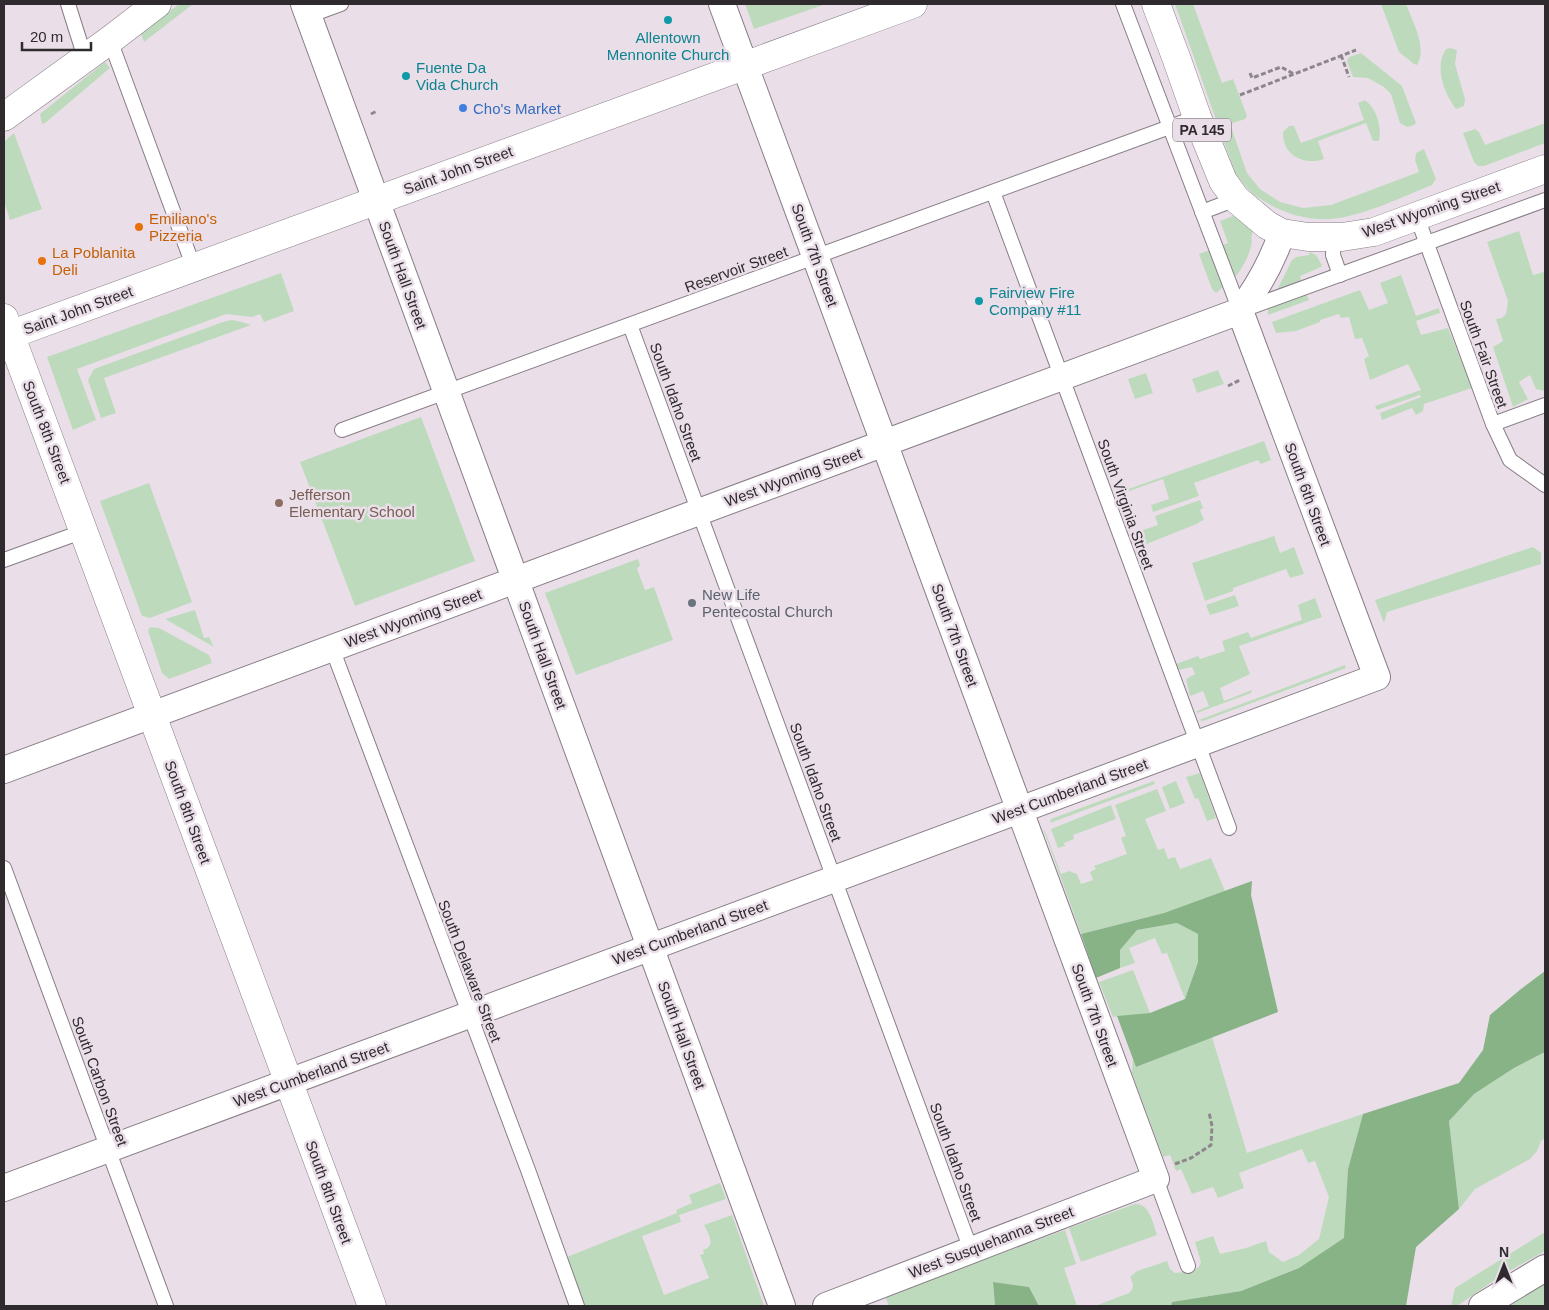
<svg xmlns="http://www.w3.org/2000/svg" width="1549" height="1310" viewBox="0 0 1549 1310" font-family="Arial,sans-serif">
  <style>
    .green { fill: #bddbbc }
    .forest { fill: #87b386 }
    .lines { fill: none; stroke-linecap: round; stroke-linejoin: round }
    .lane-casing { stroke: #877d86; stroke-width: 16 }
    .street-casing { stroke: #877d86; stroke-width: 28 }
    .secondary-casing { stroke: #877d86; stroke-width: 29 }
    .primary-casing { stroke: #877d86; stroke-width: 29 }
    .path { stroke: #8e868d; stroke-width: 3; stroke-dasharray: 5 2.5; stroke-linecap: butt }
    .lane { stroke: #fff; stroke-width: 14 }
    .street { stroke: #fff; stroke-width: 26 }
    .secondary { stroke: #fff; stroke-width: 28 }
    .primary { stroke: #fff; stroke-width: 28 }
    .culture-dot { fill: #0f9aa8; stroke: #eadfe9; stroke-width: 2 }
    .shop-dot { fill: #3f7fe0; stroke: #eadfe9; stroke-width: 2 }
    .food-dot { fill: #e8710a; stroke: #eadfe9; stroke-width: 2 }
    .education-dot { fill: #8d6e63; stroke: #eadfe9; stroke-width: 2 }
    .worship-dot { fill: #6b7280; stroke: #eadfe9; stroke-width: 2 }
    .labels { text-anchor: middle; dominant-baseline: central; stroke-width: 5; stroke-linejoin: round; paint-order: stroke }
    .shield { fill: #eadfe9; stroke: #666065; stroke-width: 1 }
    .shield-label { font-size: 14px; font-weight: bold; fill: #2e2a2d }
    .culture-label { font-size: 15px; fill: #0d838f; stroke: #eadfe9; text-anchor: start }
    .shop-label { font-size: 15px; fill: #366cbe; stroke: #eadfe9; text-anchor: start }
    .street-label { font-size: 15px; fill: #2e2a2d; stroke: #eadfe9 }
    .food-label { font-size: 15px; fill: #c56008; stroke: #eadfe9; text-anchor: start }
    .education-label { font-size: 15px; fill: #785e54; stroke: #eadfe9; text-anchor: start }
    .worship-label { font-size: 15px; fill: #5b616d; stroke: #eadfe9; text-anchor: start }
  </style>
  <rect width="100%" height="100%" fill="#eadfe9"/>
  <g class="green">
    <polygon points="179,4 193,4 144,42 141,34"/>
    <polygon points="745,4 826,4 754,29"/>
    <path d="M1175,4H1193L1222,83L1233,79L1247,116L1245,119L1230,124L1247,173L1260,189L1280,202L1303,208L1331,205L1419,172L1415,160L1416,153L1424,149L1436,179L1432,185C1402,197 1364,216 1331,219C1303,221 1274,210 1252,193C1246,187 1240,179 1235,173Z"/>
    <path d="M1381,4H1406C1412,20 1428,49 1417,65L1414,64L1399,52Z"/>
    <path d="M1450,48L1457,50L1455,64L1465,99L1464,106L1456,109C1444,93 1434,67 1446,49Z"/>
    <polygon points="1361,53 1402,86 1416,123 1414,125 1407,127 1400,123 1391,94 1384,87 1368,78 1353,77 1347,61 1349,57"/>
    <polygon points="105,62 110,68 45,123 42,124 40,114"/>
    <path d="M1365,100C1377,109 1382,127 1379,141H1373L1366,123L1318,141L1324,159C1304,166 1282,155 1283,132L1289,126H1294L1301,143L1364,120L1358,103Z"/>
    <polygon points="1545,123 1545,143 1484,166 1478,166 1474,162 1463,133 1475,129 1479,132 1485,145"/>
    <polygon points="14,133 42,209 10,220 4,201 4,142"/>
    <path d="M1233,216L1236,217L1253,231C1250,239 1253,240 1251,246C1249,257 1242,268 1236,276L1231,271L1220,246L1228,243L1220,221Z"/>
    <polygon points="1519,231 1533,275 1544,272 1545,276 1545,391 1536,389 1530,375 1519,382 1528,399 1513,407 1493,347 1503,341 1496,319 1502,318 1506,314 1508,301 1487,242"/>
    <polygon points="1210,250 1224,286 1216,293 1212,289 1199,254"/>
    <polygon points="1310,252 1316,255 1322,265 1321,267 1300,276 1302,283 1279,291 1277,290 1292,260 1296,257 1309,255"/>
    <polygon points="281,273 294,311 264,322 260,314 252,317 226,314 77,369 96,420 73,430 47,357"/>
    <polygon points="1401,275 1416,316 1439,308 1440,313 1416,321 1421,335 1448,328 1472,388 1424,404 1423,411 1416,415 1412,408 1382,420 1380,413 1421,397 1420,395 1377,410 1375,406 1421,390 1408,364 1370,380 1364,359 1369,356 1362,338 1355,339 1349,317 1341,318 1339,314 1320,320 1320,322 1296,331 1276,333 1272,322 1360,290 1369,310 1388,303 1380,283"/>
    <polygon points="1306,293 1309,300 1268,315 1268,308"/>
    <polygon points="232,320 242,322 251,325 104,378 116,413 101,418 88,380 94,369 223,322"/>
    <polygon points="1218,370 1224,384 1197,393 1192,379"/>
    <polygon points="1146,373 1153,393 1135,399 1128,379"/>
    <polygon points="421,417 475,561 355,606 300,462"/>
    <polygon points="1264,441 1271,460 1261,464 1258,460 1194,483 1199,496 1153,512 1151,505 1169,499 1163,479 1121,494 1120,492"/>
    <polygon points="149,483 192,602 150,618 142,616 100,501"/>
    <polygon points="1200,500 1203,508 1200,510 1204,520 1199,522 1199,523 1139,547 1134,533 1158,525 1155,516"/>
    <polygon points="1274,536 1280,553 1294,547 1304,574 1290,578 1286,569 1233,588 1233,591 1205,601 1192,563"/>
    <polygon points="1533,547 1541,553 1541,564 1387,612 1384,623 1375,600"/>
    <polygon points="638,559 640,565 637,569 645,590 654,587 673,640 576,675 545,593"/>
    <polygon points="1235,595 1239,606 1210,615 1206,605"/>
    <polygon points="1315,598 1322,617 1239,646 1250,674 1220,688 1224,701 1252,690 1251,693 1197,713 1197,711 1209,706 1203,691 1190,696 1186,679 1195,674 1192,667 1178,670 1176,664 1198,656 1200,659 1225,651 1222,641 1248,632 1251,638 1302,620 1298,605"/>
    <polygon points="195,610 204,638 209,637 214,647 165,619"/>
    <polygon points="150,627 159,628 209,655 212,663 169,679 162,673 148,631"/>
    <polygon points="1345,665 1346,668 1203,721 1199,720"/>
    <polygon points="1200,773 1216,818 1207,821 1198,798 1195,799 1186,777"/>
    <polygon points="1154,781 1155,784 1050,823 1051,819"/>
    <polygon points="1176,781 1185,803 1170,809 1162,787"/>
    <polygon points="1157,789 1166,811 1145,819 1158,850 1164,848 1168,859 1175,857 1180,869 1211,858 1225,891 1164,913 1081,934 1044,831 1045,831 1061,874 1069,871 1077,874 1081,884 1093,880 1090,872 1096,869 1094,866 1127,854 1121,838 1126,836 1115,805"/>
    <polygon points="1111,805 1116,819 1073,835 1074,839 1064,843 1065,846 1058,848 1051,829"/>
    <polygon points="1177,923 1198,934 1198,961 1185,999 1167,953 1162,954 1155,938 1129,948 1135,963 1120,968 1120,950 1137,930"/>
    <polygon points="1133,970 1150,1013 1113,1017 1099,982"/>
    <path d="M1212,1037L1247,1153L1363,1114L1348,1169L1345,1238L1299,1268L1241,1291L1172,1302L1171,1306H1095L1129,1293C1135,1287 1133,1284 1130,1277L1137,1271L1167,1261L1170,1269L1175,1273L1193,1271L1199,1267L1201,1262L1195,1242L1213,1236L1220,1254L1246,1248L1266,1241L1269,1252L1283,1262L1299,1255L1319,1239L1329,1197L1315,1161L1308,1163L1302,1149L1239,1173L1244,1188L1218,1198L1213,1187L1192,1194L1181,1169L1176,1171L1170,1155L1163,1157L1132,1073L1133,1058L1136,1067Z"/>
    <polygon points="1545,1052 1544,1060 1545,1062 1545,1138 1541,1141 1537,1151 1530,1159 1475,1189 1459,1209 1449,1121 1474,1094 1514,1068"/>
    <path d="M720,1183L726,1199L679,1215L681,1222L642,1236L664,1295L709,1278L700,1255L704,1254L703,1250C716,1246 709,1235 704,1225L732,1215L764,1306H585L567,1257L677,1213L676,1210L692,1203L689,1195Z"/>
    <path d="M1135,1204C1150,1203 1153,1224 1157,1235L1081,1262L1069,1228Z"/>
    <polygon points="1065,1230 1076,1264 1064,1268 1077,1306 1039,1306 1029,1287 993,1282 995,1306 889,1306 885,1296"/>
    <polygon points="1545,1232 1545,1251 1502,1275 1457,1306 1451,1306 1455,1288"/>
    <polygon points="1545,1278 1545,1306 1496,1306"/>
  </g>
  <g class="forest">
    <polygon points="1252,881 1251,895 1278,1012 1136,1067 1117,1016 1150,1013 1185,999 1198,962 1198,934 1177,923 1137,930 1120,950 1120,968 1096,978 1081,934 1164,913"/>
    <polygon points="1545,971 1545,1052 1514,1068 1474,1094 1449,1121 1459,1209 1416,1247 1406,1306 1171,1306 1172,1302 1241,1291 1299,1268 1344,1238 1348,1169 1363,1114 1459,1083 1483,1050 1490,1015 1521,989"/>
    <polygon points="993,1282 1029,1287 1039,1306 995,1306"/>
  </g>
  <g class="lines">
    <g class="lane-casing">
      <g id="lane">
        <polyline points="68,4 85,58"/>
        <polyline points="1123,4 1240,311 1545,200"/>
        <polyline points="308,16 341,4"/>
        <polyline points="110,40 194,268"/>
        <polyline points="993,192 1229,828"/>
        <polyline points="1202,212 1236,199"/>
        <polyline points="1417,217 1493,424 1510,460 1545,485"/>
        <polyline points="1334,237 1333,255 1340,275"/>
        <polyline points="630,325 971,1250"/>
        <polyline points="1493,424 1545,405"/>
        <polyline points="342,430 1197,117"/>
        <polyline points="4,560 84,531"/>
        <polyline points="332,648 528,1170 577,1306"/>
        <polyline points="4,868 166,1306"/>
        <polyline points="1156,1179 1188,1266"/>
      </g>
    </g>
    <g class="street-casing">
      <g id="street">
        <polyline points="304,4 782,1306"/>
        <polyline points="722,4 1156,1179 826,1306"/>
        <path d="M4,770L1240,311C1258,287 1272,262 1282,233"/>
        <polyline points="4,1188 1377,677 1240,311"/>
        <polyline points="1482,1306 1545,1268"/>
      </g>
    </g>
    <g class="secondary-casing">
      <g id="secondary">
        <polyline points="4,318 372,1306"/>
        <polyline points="4,337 913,4"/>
      </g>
    </g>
    <g class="primary-casing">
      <g id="primary">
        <polyline points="1156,4 1177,60 1197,117 1223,181 1236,199 1267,225 1282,233 1308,237 1342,237 1374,232 1545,169"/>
        <polyline points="4,117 110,40 157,4"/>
      </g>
    </g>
    <g class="path">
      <polyline points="1341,55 1349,77"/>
      <polyline points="1250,73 1252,78 1281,67 1294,74"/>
      <polyline points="1240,95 1356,50"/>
      <polyline points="371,114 377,111"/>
      <polyline points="1228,386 1240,380"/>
      <polyline points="1175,1164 1191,1158 1211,1145 1212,1126 1209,1112"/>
    </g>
    <use href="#lane" class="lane"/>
    <use href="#street" class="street"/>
    <use href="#secondary" class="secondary"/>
    <use href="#primary" class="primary"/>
  </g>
  <g class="culture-dot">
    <circle cx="668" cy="20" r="5"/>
    <circle cx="406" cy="76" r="5"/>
    <circle cx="979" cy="301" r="5"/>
  </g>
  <circle class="shop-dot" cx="463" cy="108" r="5"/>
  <g class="food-dot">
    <circle cx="139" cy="227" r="5"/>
    <circle cx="42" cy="261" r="5"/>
  </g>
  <circle class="education-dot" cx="279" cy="503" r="5"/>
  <circle class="worship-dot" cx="692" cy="603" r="5"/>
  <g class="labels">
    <rect class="shield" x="1173" y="118.5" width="58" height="23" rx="4"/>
    <g class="shield-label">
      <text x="1202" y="130">PA 145</text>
    </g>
    <g class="culture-label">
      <text x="668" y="37" text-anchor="middle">Allentown<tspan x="668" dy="17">Mennonite Church</tspan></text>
      <text x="416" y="67">Fuente Da<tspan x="416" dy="17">Vida Church</tspan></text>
      <text x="989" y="292">Fairview Fire<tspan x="989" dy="17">Company #11</tspan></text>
    </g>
    <g class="shop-label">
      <text x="473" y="108">Cho's Market</text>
    </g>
    <g class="street-label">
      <text transform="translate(458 170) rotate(-20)">Saint John Street</text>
      <text transform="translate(1431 209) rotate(-19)">West Wyoming Street</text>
      <text transform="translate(815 255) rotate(70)">South 7th Street</text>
      <text transform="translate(736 269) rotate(-20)">Reservoir Street</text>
      <text transform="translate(403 275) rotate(70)">South Hall Street</text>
      <text transform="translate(78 310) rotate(-20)">Saint John Street</text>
      <text transform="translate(1484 354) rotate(70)">South Fair Street</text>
      <text transform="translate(676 402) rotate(70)">South Idaho Street</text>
      <text transform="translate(47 432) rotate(69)">South 8th Street</text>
      <text transform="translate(793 477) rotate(-20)">West Wyoming Street</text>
      <text transform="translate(1308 494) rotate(70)">South 6th Street</text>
      <text transform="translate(1126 504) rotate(70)">South Virginia Street</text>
      <text transform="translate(413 618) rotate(-20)">West Wyoming Street</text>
      <text transform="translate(955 635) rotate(70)">South 7th Street</text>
      <text transform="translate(543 655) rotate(70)">South Hall Street</text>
      <text transform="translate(816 782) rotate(70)">South Idaho Street</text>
      <text transform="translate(1070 791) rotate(-20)">West Cumberland Street</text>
      <text transform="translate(188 812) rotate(70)">South 8th Street</text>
      <text transform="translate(690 932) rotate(-20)">West Cumberland Street</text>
      <text transform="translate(470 971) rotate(69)">South Delaware Street</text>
      <text transform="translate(1095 1015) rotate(70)">South 7th Street</text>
      <text transform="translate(682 1035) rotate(70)">South Hall Street</text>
      <text transform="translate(311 1074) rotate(-20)">West Cumberland Street</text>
      <text transform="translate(100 1081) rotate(70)">South Carbon Street</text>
      <text transform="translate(956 1162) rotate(70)">South Idaho Street</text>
      <text transform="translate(329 1192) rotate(70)">South 8th Street</text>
      <text transform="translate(991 1242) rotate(-21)">West Susquehanna Street</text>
    </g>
    <g class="food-label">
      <text x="149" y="218">Emiliano's<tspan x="149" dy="17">Pizzeria</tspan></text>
      <text x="52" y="252">La Poblanita<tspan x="52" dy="17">Deli</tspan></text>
    </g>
    <g class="education-label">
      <text x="289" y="494">Jefferson<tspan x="289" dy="17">Elementary School</tspan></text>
    </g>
    <g class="worship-label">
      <text x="702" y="594">New Life<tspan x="702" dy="17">Pentecostal Church</tspan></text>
    </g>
  </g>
  <rect width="1549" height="1310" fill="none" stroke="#2e2a2d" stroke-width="10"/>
  <g transform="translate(1504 1265)" stroke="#eadfe9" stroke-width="4" paint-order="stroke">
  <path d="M0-4L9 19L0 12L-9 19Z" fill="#2e2a2d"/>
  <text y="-8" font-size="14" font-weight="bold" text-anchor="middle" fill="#2e2a2d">N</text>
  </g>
  <path d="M22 42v8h69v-8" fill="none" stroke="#2e2a2d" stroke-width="2.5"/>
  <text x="30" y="42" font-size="15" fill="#2e2a2d" stroke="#eadfe9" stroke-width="4" paint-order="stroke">20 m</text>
</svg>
